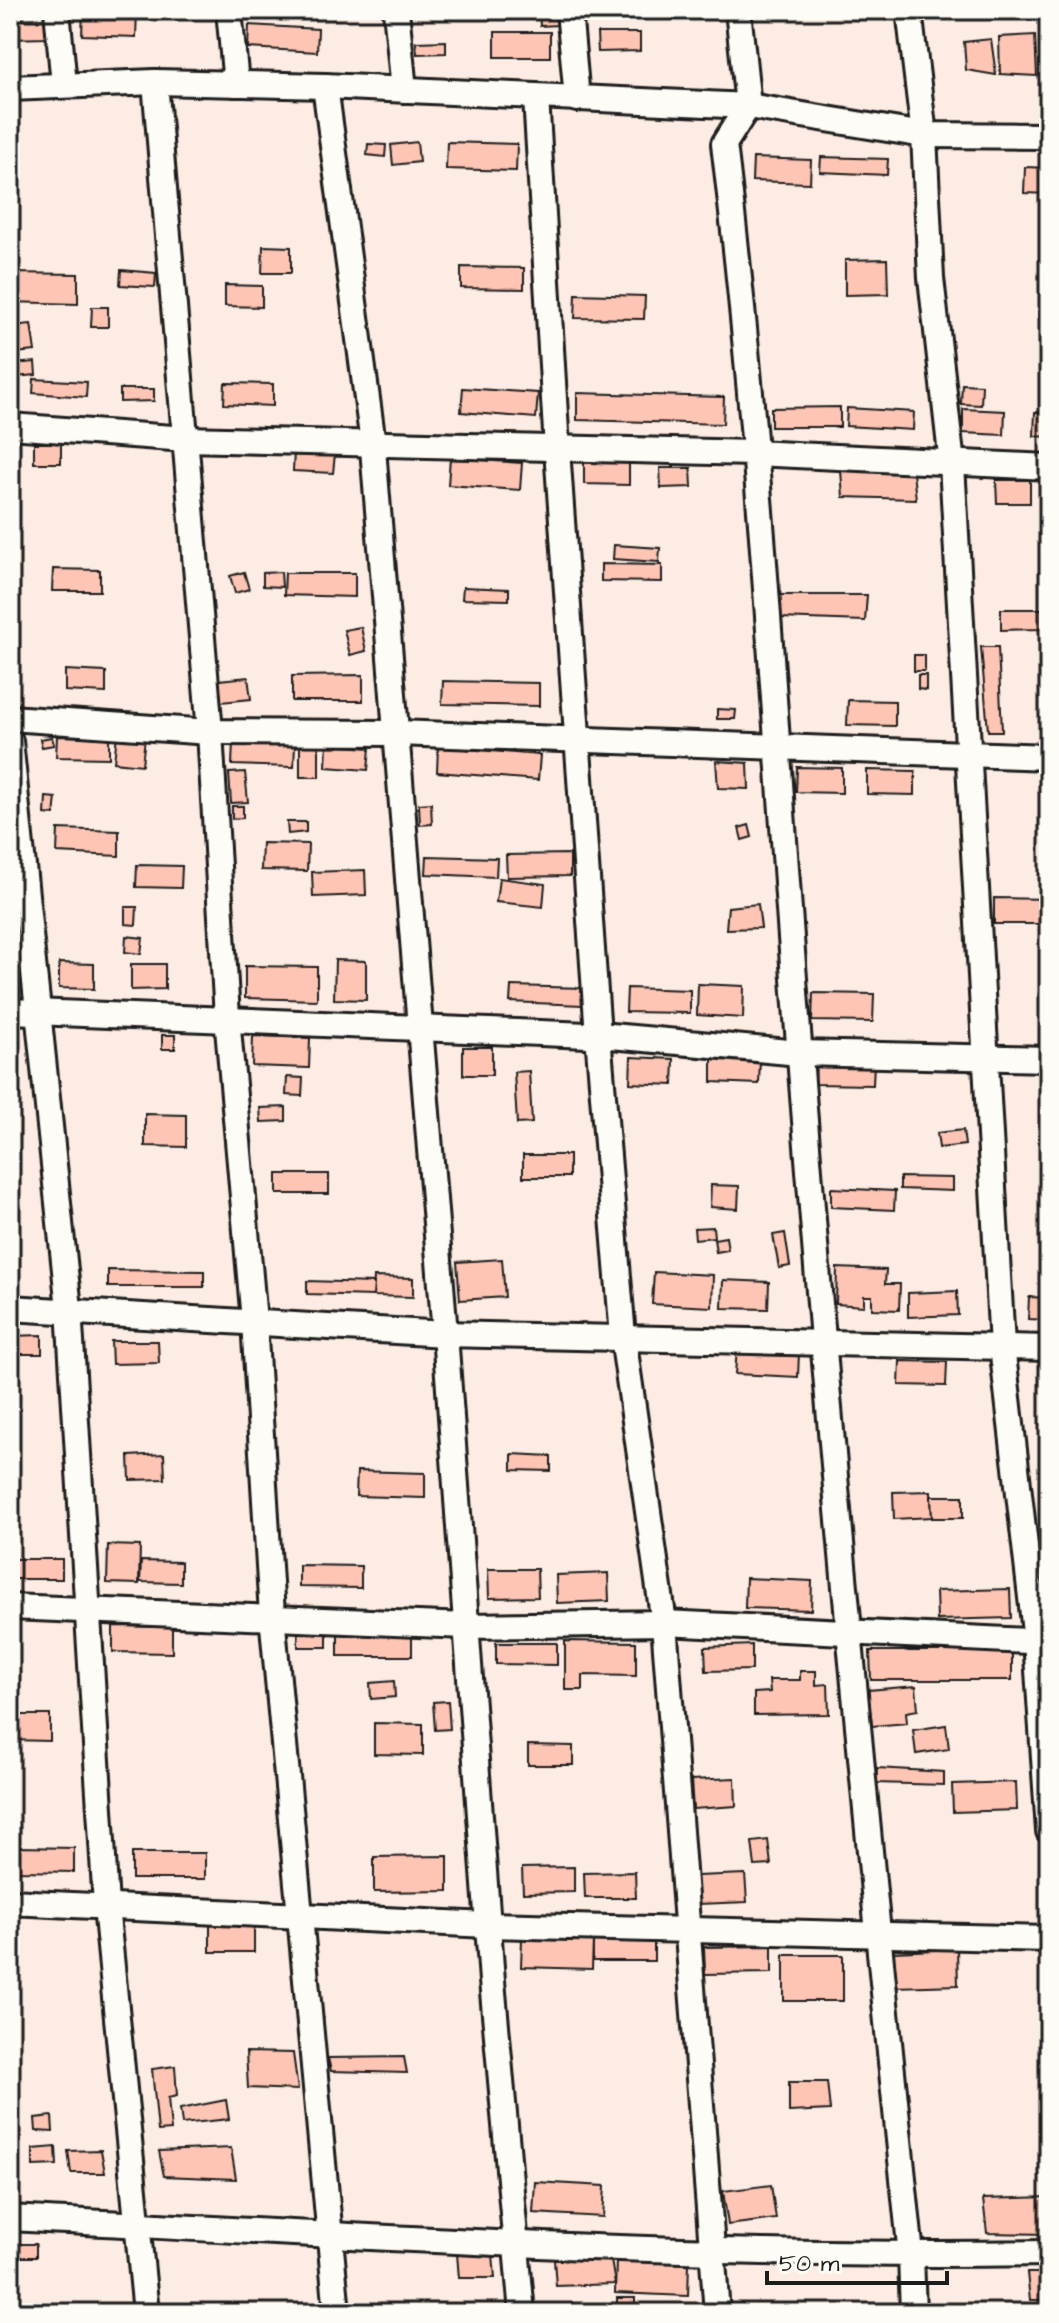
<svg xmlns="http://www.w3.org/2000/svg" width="1059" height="2323" viewBox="0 0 1059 2323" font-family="'Architects Daughter',sans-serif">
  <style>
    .building { fill: #fec5b4; stroke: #1c1c1c; stroke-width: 2 }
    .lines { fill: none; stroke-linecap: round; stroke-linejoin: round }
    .street-casing { stroke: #1c1c1c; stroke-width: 30 }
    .street { stroke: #fdfcf7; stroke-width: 24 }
  </style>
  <rect width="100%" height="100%" fill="#fdece3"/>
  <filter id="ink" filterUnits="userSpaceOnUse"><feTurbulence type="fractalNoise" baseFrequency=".0125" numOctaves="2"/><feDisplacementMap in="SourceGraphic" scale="16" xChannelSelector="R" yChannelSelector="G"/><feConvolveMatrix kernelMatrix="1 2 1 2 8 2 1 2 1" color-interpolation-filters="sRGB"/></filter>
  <g filter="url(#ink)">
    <g class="building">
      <polygon points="83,10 137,10 136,37 82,35"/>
      <polygon points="539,10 557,10 558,25 540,26"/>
      <polygon points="45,18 46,38 10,39 10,19"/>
      <polygon points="249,25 318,29 317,52 248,48"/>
      <rect x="495" y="32" width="55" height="25"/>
      <polygon points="597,33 640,33 640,51 598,52"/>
      <polygon points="1035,35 1037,76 1000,74 999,37"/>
      <polygon points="991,39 996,75 966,70 964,42"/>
      <polygon points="446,41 446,53 417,54 416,42"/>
      <polygon points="417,142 419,162 393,165 391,145"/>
      <polygon points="447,142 517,144 516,171 446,169"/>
      <polygon points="368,144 386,145 385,157 367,155"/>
      <polygon points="821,157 888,159 887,175 820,172"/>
      <polygon points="753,158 811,160 810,183 752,181"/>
      <polygon points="1025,167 1049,168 1049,194 1024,193"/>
      <polygon points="263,246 291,247 291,273 262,273"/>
      <polygon points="887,259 888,294 845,295 845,260"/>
      <polygon points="461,267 524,268 524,289 461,288"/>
      <polygon points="121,270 156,273 155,287 120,285"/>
      <polygon points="10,273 78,274 78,304 10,302"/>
      <polygon points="225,285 262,286 262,307 225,306"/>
      <polygon points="576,294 645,296 644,319 575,318"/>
      <polygon points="92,307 108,307 108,327 91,327"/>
      <polygon points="31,324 35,351 15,353 12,326"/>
      <polygon points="35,362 36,375 15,377 14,364"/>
      <polygon points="34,379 87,382 86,397 33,393"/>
      <polygon points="225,383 273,384 273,406 224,404"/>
      <polygon points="962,384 982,385 981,405 961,404"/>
      <polygon points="463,388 538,393 536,418 461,412"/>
      <polygon points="120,389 154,389 154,401 120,402"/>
      <polygon points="577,393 724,397 723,424 577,420"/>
      <polygon points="840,407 840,427 771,427 771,408"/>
      <polygon points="847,408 914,412 913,430 846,426"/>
      <polygon points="963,409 1005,411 1004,435 963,433"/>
      <polygon points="1035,412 1049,413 1049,437 1034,436"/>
      <rect x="34" y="443" width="27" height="20"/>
      <polygon points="294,451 335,454 333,473 293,471"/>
      <polygon points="450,458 522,463 520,490 448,485"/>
      <polygon points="584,461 629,462 629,485 584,484"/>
      <polygon points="660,468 691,468 692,487 661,488"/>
      <polygon points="841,470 913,473 916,499 843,497"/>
      <polygon points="996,480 1030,480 1030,503 997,503"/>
      <polygon points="614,545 660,548 659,562 613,559"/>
      <polygon points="601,564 662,565 662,582 601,581"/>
      <polygon points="53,569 100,570 100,591 52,591"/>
      <polygon points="244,572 249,589 235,593 230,576"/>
      <polygon points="281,572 282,587 263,586 263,573"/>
      <polygon points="285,573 355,573 355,597 284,595"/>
      <polygon points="463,587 509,589 509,600 462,599"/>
      <polygon points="777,595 867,595 865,621 779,618"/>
      <polygon points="1001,609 1042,609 1042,629 1001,630"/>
      <polygon points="361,627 366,651 350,655 344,630"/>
      <polygon points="981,647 998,647 1002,731 988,731"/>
      <rect x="914" y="655" width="11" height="16"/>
      <polygon points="65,670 106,672 106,693 65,691"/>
      <polygon points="363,675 363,701 292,701 292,676"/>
      <polygon points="918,675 926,675 926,690 918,689"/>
      <polygon points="248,677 251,699 221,702 219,680"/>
      <polygon points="443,681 539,683 539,706 442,704"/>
      <polygon points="848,700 895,701 895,726 847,725"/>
      <polygon points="717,709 736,710 735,719 717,719"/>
      <polygon points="117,734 145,737 142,765 114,762"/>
      <polygon points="57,736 109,737 109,758 56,757"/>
      <polygon points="52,737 54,745 42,747 40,739"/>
      <polygon points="233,742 295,745 294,767 232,765"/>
      <rect x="300" y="745" width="19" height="32"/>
      <polygon points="327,745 370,748 368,770 326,767"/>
      <polygon points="438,747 540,755 538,780 437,772"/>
      <polygon points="716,761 748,763 749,789 718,788"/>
      <polygon points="797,767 842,768 842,793 796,792"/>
      <polygon points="867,770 915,771 915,795 867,794"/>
      <polygon points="245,772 248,802 231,803 229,773"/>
      <polygon points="46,797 56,798 54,815 45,814"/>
      <polygon points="431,803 432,824 420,825 419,804"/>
      <polygon points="232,806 243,806 243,818 232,819"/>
      <polygon points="287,822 306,822 306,832 288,834"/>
      <polygon points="749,825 752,837 742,840 739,828"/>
      <polygon points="58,829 119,831 119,856 57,853"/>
      <polygon points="262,843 308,844 307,871 261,870"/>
      <polygon points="570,854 570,876 507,877 506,855"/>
      <polygon points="427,856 497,858 496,877 426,874"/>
      <polygon points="137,865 182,866 181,888 136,887"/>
      <polygon points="365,870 366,895 313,897 312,872"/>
      <polygon points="499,878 545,884 543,907 496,902"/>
      <polygon points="994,898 1049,899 1049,924 994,924"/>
      <polygon points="758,904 761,928 726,929 728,907"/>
      <polygon points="125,907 137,907 136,925 125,924"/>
      <polygon points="126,936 143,938 141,954 125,952"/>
      <polygon points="335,960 366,961 366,1000 334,999"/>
      <polygon points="59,963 94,964 94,989 59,988"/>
      <polygon points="131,964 165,964 165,989 131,990"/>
      <polygon points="245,966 317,967 317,1000 245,998"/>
      <polygon points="698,984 744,986 743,1018 697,1015"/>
      <polygon points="511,986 584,988 583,1005 510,1002"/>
      <polygon points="627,988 690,990 690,1013 626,1012"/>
      <polygon points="813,993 874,994 873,1022 812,1021"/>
      <polygon points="10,1033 19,1033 18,1057 10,1056"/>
      <rect x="162" y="1035" width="13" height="14"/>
      <polygon points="253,1036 310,1038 309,1068 252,1066"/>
      <rect x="463" y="1047" width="29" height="28"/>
      <polygon points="631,1057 674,1059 673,1085 630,1083"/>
      <polygon points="712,1057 760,1059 759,1084 712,1082"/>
      <polygon points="816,1062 874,1063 873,1085 815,1084"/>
      <polygon points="529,1071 532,1123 517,1124 514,1072"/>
      <polygon points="287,1077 303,1078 302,1096 286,1095"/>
      <polygon points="286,1107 286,1121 261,1122 260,1108"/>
      <polygon points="145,1114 186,1115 186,1147 145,1146"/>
      <polygon points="963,1130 965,1145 939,1148 937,1133"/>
      <rect x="523" y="1155" width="46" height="22"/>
      <rect x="277" y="1174" width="52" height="20"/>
      <polygon points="900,1177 953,1178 953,1191 900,1189"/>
      <polygon points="711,1185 739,1186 738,1209 710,1207"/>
      <polygon points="831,1188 895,1191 894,1210 831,1207"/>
      <polygon points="713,1227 714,1237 695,1239 694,1228"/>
      <polygon points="785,1233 790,1266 779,1268 773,1235"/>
      <polygon points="726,1237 728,1250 716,1252 714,1239"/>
      <polygon points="502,1259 505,1297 460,1300 457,1262"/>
      <polygon points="837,1268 886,1270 885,1284 900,1284 899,1310 872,1309 872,1296 864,1296 864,1306 836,1304"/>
      <polygon points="108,1270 204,1271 204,1287 108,1287"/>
      <polygon points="654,1272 713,1275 712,1307 652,1304"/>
      <polygon points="374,1277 413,1278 413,1297 373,1296"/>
      <polygon points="723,1280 769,1282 768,1309 722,1308"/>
      <polygon points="307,1281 374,1283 373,1296 307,1294"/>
      <polygon points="957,1291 958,1315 908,1317 908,1293"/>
      <polygon points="1029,1297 1049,1298 1049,1320 1028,1319"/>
      <polygon points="42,1335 42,1354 10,1354 10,1336"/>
      <polygon points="111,1341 158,1341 159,1363 112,1364"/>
      <polygon points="737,1349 799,1352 798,1377 735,1374"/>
      <polygon points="900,1361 947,1362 946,1386 899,1385"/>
      <polygon points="164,1454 165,1479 130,1480 129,1456"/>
      <polygon points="512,1454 551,1456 551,1471 512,1470"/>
      <polygon points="357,1471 425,1473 425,1498 356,1496"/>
      <polygon points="931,1491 932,1517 894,1519 893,1492"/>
      <polygon points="931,1496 963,1496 963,1518 932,1518"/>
      <polygon points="108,1545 140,1546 139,1584 107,1583"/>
      <rect x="10" y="1559" width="52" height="20"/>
      <polygon points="141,1561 181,1562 181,1583 140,1582"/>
      <polygon points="299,1565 361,1566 361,1588 299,1587"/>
      <polygon points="488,1569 537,1569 538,1597 489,1598"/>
      <polygon points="608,1573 609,1601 557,1603 556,1575"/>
      <polygon points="746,1578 812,1581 811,1610 745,1608"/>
      <polygon points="1010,1589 1011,1618 937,1620 936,1591"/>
      <polygon points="113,1626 172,1627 172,1653 113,1652"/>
      <rect x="298" y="1633" width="29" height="14"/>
      <rect x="338" y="1633" width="74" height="23"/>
      <polygon points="565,1641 636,1642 636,1676 583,1675 583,1690 565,1690"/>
      <polygon points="496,1643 557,1643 557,1665 496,1664"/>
      <polygon points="752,1645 752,1670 706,1671 705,1647"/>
      <polygon points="870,1651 1012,1651 1012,1680 871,1680"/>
      <polygon points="800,1671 816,1671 816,1685 828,1684 829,1714 754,1715 754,1693 770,1692 769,1680 800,1680"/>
      <polygon points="394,1681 395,1697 371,1699 370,1683"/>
      <polygon points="916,1686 918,1710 906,1712 907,1723 872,1726 868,1690"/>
      <polygon points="448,1701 450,1729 435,1730 433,1702"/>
      <polygon points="10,1715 50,1715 50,1741 10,1740"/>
      <polygon points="374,1723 423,1724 423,1755 374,1754"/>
      <polygon points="946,1725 949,1749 916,1754 913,1730"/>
      <polygon points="528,1745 573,1746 573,1765 528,1765"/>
      <polygon points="877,1768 944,1772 944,1785 876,1783"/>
      <polygon points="735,1778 736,1806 693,1809 691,1780"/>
      <polygon points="1016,1782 1017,1810 953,1812 952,1784"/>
      <polygon points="768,1840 771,1865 755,1866 752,1842"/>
      <polygon points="18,1847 74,1848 74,1872 18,1871"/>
      <rect x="132" y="1853" width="73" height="26"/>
      <polygon points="448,1856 448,1891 374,1892 374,1857"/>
      <polygon points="574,1867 574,1892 523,1893 522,1868"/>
      <polygon points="635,1872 636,1898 585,1898 584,1873"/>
      <polygon points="745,1874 747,1902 698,1904 697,1876"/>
      <rect x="210" y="1924" width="44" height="28"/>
      <rect x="593" y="1936" width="61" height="25"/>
      <polygon points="522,1938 593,1940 592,1969 521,1967"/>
      <polygon points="772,1946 772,1973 705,1974 704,1947"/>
      <polygon points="957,1949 958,1985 895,1987 894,1952"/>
      <rect x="784" y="1955" width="59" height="46"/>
      <polygon points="246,2052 293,2053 298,2090 248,2088"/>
      <polygon points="404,2057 407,2073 331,2071 328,2058"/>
      <polygon points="175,2066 177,2096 168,2098 171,2130 158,2131 152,2069"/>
      <polygon points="789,2082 827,2082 830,2110 789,2112"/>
      <polygon points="226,2100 229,2119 182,2124 180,2109"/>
      <polygon points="52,2116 53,2132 36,2131 35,2118"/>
      <polygon points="56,2147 57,2165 33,2166 33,2149"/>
      <polygon points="231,2148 236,2179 164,2176 159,2151"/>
      <polygon points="101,2150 105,2173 71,2173 68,2151"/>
      <polygon points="535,2182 605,2186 603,2217 533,2213"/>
      <polygon points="771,2185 776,2219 728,2225 723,2191"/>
      <polygon points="1049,2197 1049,2234 987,2233 983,2199"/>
      <rect x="10" y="2244" width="26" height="13"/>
      <polygon points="457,2254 493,2254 495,2278 459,2278"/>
      <polygon points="554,2260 611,2260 615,2284 556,2286"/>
      <polygon points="616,2260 689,2263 688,2296 615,2293"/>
      <polygon points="1027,2273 1049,2273 1049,2300 1030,2300"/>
      <rect x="617" y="2298" width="18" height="15"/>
    </g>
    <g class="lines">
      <g class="street-casing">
        <g id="street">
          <polyline points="57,10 64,85"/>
          <polyline points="229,10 236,84"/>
          <polyline points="396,10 404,90"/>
          <polyline points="569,10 577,99"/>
          <path d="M738,10L748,106L724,144C761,447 776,753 800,1057C831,1457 869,1856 911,2255L913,2313"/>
          <polyline points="909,10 924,135 931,278 952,464 1002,1346 1036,1641 1049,1831"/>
          <polyline points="155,82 210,732 227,1017 254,1321 272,1615 337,2313"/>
          <polyline points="325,86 372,436 445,1334 492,1981 522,2313"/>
          <polyline points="10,88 155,82 325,86 748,106 924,135 1049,136"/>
          <polyline points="536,97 557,449 598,1035 623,1337 664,1623 717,2313"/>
          <polyline points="10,426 186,439 753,453 1049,467"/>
          <polyline points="10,718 210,732 396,733 1049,757"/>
          <polyline points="10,741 69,1309 106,1906 146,2313"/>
          <polyline points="10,1011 611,1036 800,1053 1049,1059"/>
          <polyline points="10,1308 445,1334 1049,1348"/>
          <polyline points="10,1607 466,1626 664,1623 1049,1642"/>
          <polyline points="10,1902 488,1925 1049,1939"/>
          <path d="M10,2218C356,2236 702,2259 1049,2253"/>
        </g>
      </g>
      <use href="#street" class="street"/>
    </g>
  </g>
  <rect width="1059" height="2323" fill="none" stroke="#fdfcf7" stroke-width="40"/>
  <rect x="20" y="20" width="1019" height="2283" fill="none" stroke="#1c1c1c" stroke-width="3" filter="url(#ink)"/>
  <path d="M767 2271v12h180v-12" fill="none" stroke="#1c1c1c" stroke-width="4"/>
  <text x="779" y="2271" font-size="24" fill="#1c1c1c" stroke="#fdfcf7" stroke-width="6" paint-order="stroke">50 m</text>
</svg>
